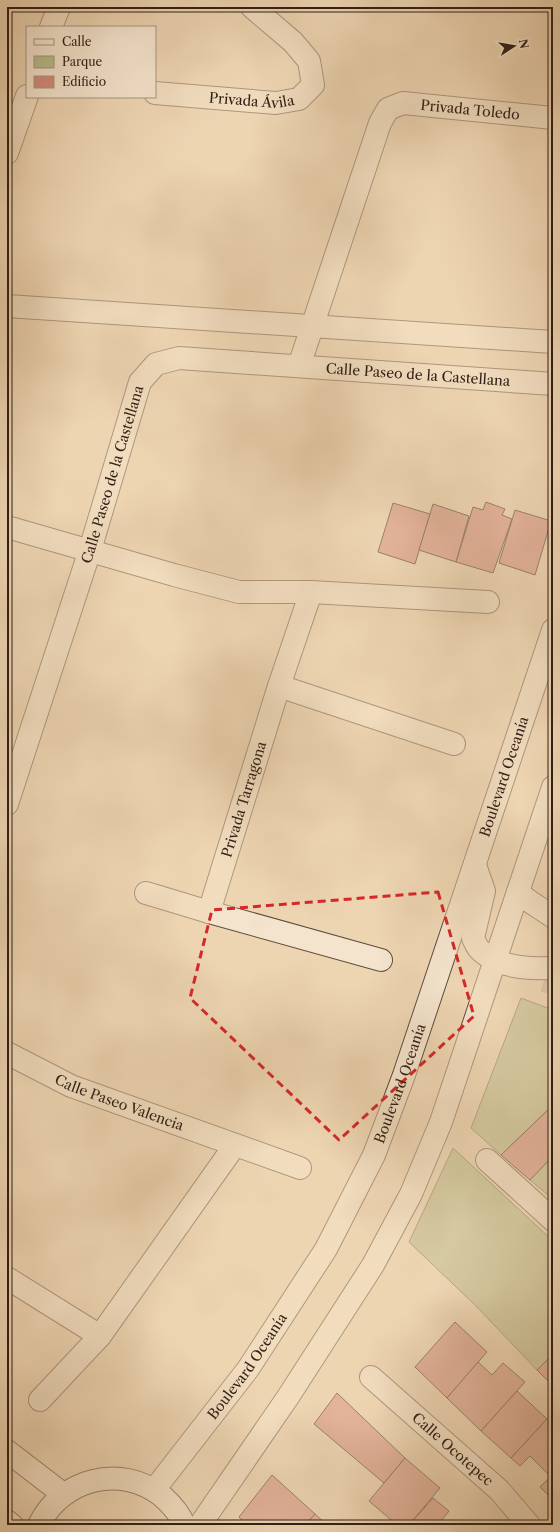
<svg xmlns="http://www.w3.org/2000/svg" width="560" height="1532" viewBox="0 0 560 1532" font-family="'Libre Caslon Text',serif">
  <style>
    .green { fill: #b9bd8c; stroke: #746e51 }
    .building { fill: #d48b7d; stroke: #2f1f16 }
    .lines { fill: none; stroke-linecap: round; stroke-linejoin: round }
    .minor-tunnel { stroke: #c8b193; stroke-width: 22; stroke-dasharray: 22 11; stroke-linecap: butt }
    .minor-casing { stroke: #5f4c3d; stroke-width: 24 }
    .tertiary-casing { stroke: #5f4c3d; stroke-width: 24 }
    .secondary-casing { stroke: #2f1f16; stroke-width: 24 }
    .minor { stroke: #f4e4cd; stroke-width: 22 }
    .tertiary { stroke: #f4e4cd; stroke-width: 22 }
    .secondary { stroke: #f4e4cd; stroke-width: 22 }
    .marked { fill: none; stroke: #d62828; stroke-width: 3; stroke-dasharray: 8 5; stroke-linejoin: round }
    .labels { text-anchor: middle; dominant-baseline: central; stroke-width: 3.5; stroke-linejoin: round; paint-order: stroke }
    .street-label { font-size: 14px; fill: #2f1f16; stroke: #f4e4cd }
  </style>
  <rect width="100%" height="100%" fill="#eed5b2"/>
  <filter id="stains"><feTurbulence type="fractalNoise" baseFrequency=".005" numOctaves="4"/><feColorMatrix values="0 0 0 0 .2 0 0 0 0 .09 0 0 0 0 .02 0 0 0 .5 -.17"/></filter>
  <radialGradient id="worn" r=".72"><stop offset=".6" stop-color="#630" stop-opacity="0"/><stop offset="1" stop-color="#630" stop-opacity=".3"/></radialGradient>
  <g class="green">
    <polygon points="521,998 553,1010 553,1105 501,1155 471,1128"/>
    <polygon points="453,1148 553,1241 553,1354 537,1370 474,1304 409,1242"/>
    <polygon points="553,1156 553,1199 530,1180"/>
  </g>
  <g class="building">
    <polygon points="486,502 505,509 502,515 512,519 493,573 456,562 473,507 483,510"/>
    <polygon points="393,503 430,514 415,564 378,552"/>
    <polygon points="433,504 469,516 456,562 419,550"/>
    <polygon points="515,510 551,521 535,575 499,563"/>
    <polygon points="553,1105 553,1156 530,1180 501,1155"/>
    <polygon points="455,1322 487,1352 447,1398 415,1367"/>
    <polygon points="553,1354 553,1386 537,1370"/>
    <polygon points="478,1362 492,1375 503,1363 525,1382 481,1431 447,1398"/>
    <polygon points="517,1391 547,1419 511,1458 481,1431"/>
    <polygon points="337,1393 405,1458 384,1483 314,1424"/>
    <polygon points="547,1419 553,1424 553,1474 550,1476 530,1456 520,1466 511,1458"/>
    <polygon points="405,1458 440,1488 409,1525 397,1525 369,1501"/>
    <polygon points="553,1474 553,1500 540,1487"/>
    <polygon points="272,1475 315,1514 305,1525 246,1525 239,1517"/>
    <polygon points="433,1498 449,1511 441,1521 445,1525 409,1525"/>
    <polygon points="315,1514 327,1525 305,1525"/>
  </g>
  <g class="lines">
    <polyline class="minor-tunnel" points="544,981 553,984"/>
    <g class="minor-casing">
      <g id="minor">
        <polyline points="51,27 59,7"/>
        <path id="s1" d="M155,93L276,103L299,99L313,85L309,61L293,42L252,7"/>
        <polyline points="7,153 27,96"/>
        <polyline points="7,306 553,342"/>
        <path id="s2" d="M299,366L380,123L388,109L403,103L553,118"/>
        <polyline points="7,527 174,575 239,592 311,592 488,602"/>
        <polyline points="279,686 454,744"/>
        <path id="s3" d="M7,804L90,550L140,382L156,364L179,358L553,384"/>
        <path d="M475,865L484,891L473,938C475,942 477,948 481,951C499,967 526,969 549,968"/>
        <path d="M518,892C528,902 541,908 553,917"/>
        <polyline points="146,893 209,912 381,960"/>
        <path id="s4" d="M209,912L279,686L311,592"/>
        <path id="s5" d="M7,1053L71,1086L300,1168"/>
        <polyline points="487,1160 553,1220"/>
        <polyline points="7,1278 100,1336 40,1400"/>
        <polyline points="100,1336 235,1145"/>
        <path id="s6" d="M371,1377L499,1490L529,1525"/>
      </g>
    </g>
    <g class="tertiary-casing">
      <g id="tertiary">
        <path id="s7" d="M154,1490L248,1369L326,1249L374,1155L404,1075L553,630"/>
        <polyline points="200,1525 288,1397 373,1265 411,1194 441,1122 553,787"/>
      </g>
    </g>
    <g class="secondary-casing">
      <g id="secondary">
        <polyline points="7,1451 63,1494"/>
        <polyline points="7,1521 12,1525"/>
        <path d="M39,1525C61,1479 121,1463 162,1496C171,1504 180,1514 184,1525"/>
      </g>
    </g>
    <use href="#minor" class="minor"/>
    <use href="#tertiary" class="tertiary"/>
    <use href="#secondary" class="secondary"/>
  </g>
  <path d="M0 0H560V1532H0ZM438,892L474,1016L339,1140L190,998L212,910Z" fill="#eed5b2" fill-opacity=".55" fill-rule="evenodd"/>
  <path class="marked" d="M438,892L474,1016L339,1140L190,998L212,910Z"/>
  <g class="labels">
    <g class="street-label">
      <text stroke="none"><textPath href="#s1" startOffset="97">Privada Ávila</textPath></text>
      <text stroke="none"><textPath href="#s2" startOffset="356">Privada Toledo</textPath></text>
      <text stroke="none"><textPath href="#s3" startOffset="730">Calle Paseo de la Castellana</textPath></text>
      <text stroke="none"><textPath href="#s3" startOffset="346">Calle Paseo de la Castellana</textPath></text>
      <text stroke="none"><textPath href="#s7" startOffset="802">Boulevard Oceanía</textPath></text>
      <text stroke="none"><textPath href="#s4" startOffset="118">Privada Tarragona</textPath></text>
      <text stroke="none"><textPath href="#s7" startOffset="478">Boulevard Oceanía</textPath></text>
      <text stroke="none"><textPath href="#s5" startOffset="123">Calle Paseo Valencia</textPath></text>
      <text stroke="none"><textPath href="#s7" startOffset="155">Boulevard Oceanía</textPath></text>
      <text stroke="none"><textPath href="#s6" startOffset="109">Calle Ocotepec</textPath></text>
    </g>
  </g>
  <rect width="560" height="1532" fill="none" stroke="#eed5b2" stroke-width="24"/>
  <rect x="8" y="8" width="544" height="1516" fill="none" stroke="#2f1f16" stroke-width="2"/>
  <rect x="12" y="12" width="536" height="1508" fill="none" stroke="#2f1f16"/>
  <rect x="26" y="26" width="130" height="72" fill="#f4e4cd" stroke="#a59584"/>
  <rect x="34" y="39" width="20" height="6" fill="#f4e4cd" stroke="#a59584"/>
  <text x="62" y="46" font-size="12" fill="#2f1f16">Calle</text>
  <rect x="34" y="56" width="20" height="12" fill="#b9bd8c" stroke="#a59584"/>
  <text x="62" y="66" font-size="12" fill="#2f1f16">Parque</text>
  <rect x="34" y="76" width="20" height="12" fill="#d48b7d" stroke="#a59584"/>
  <text x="62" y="86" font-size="12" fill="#2f1f16">Edificio</text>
  <g transform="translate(514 46) rotate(78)" stroke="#f4e4cd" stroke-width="3" paint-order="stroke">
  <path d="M0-3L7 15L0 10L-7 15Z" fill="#2f1f16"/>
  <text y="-6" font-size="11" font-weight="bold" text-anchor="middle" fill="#2f1f16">N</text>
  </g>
  <rect width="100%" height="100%" filter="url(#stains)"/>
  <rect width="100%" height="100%" fill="url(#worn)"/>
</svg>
